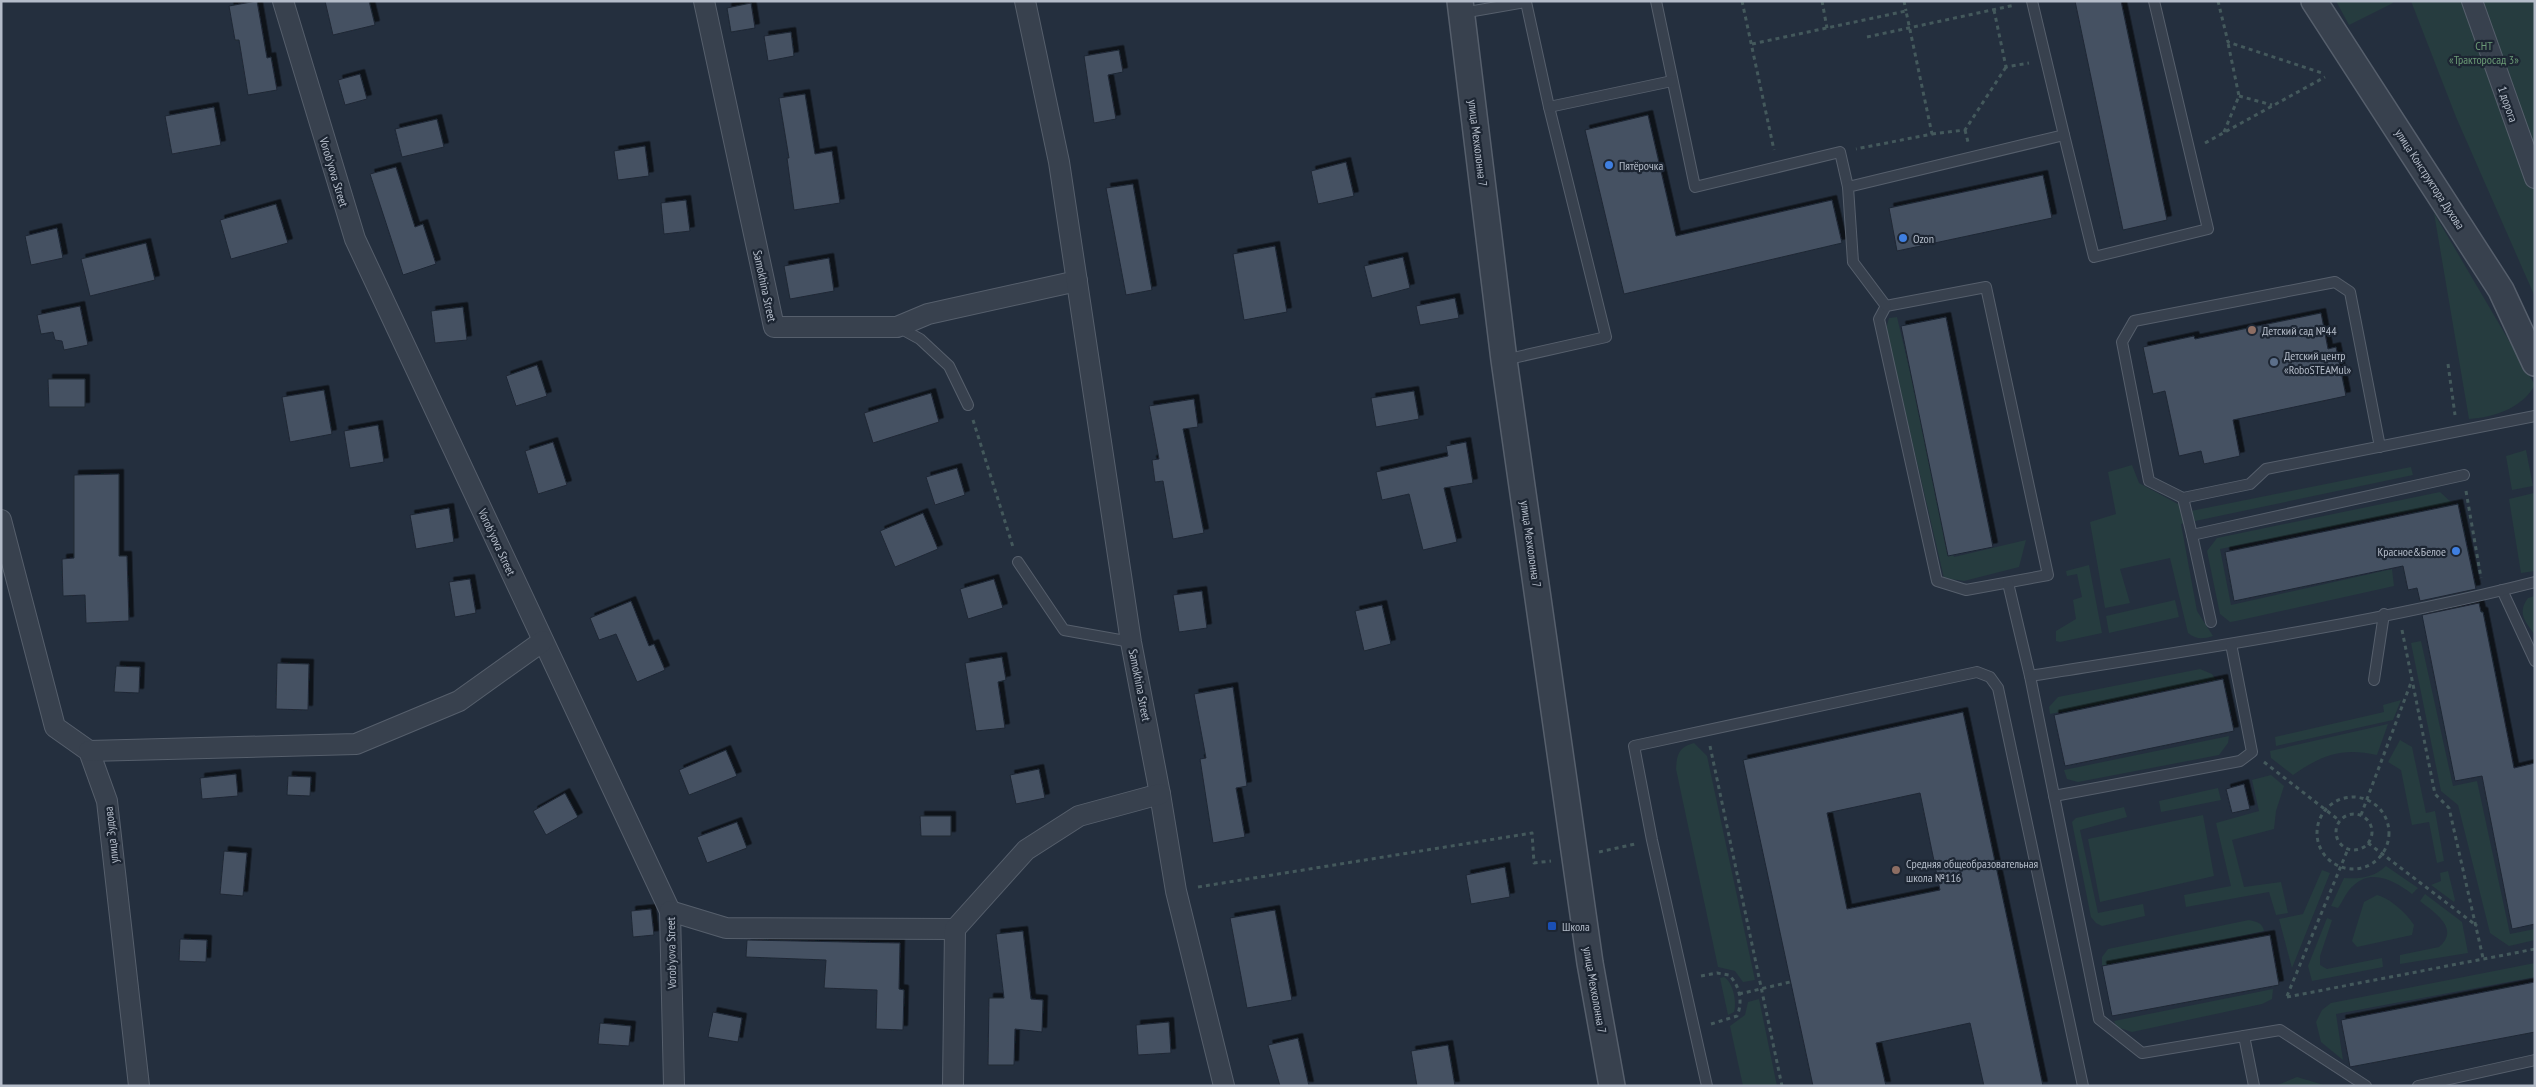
<svg xmlns="http://www.w3.org/2000/svg" width="2536" height="1087" viewBox="0 0 2536 1087" font-family="'PT Sans Narrow',sans-serif">
  <style>
    .green { fill: #263c3f }
    .building { fill: #455162; stroke: #1f2835; fill-rule: evenodd; filter: url(#shadow) }
    .lines { fill: none; stroke-linecap: round; stroke-linejoin: round }
    .service-casing { stroke: #565f6c; stroke-width: 12 }
    .minor-casing { stroke: #565f6c; stroke-width: 22 }
    .tertiary-casing { stroke: #565f6c; stroke-width: 28 }
    .path { stroke: #44595c; stroke-width: 3; stroke-dasharray: 4 4; stroke-linecap: butt }
    .service { stroke: #38414e; stroke-width: 10 }
    .minor { stroke: #38414e; stroke-width: 20 }
    .tertiary { stroke: #38414e; stroke-width: 25 }
    .shop-dot { fill: #3f7fe0; stroke: #1d2633; stroke-width: 2 }
    .education-dot { fill: #8d6e63; stroke: #1d2633; stroke-width: 2 }
    .service-dot { fill: #5c6f8a; stroke: #1d2633; stroke-width: 2 }
    .transit-dot { fill: #1a4fb4; stroke: #1d2633; stroke-width: 2 }
    .labels { text-anchor: middle; dominant-baseline: central; stroke-width: 4.5; stroke-linejoin: round; paint-order: stroke }
    .park-label { font-size: 12px; fill: #6b9a76; stroke: #1d2633 }
    .street-label { font-size: 12px; fill: #b4bcc9; stroke: #1d2633 }
    .poi-label { font-size: 12px; fill: #b4bcc9; stroke: #1d2633; text-anchor: start }
  </style>
  <defs>
    <filter id="shadow"><feDropShadow dx="4.5" dy="-4.5" stdDeviation="0" flood-color="#0009"/></filter>
  </defs>
  <rect width="100%" height="100%" fill="#242f3e"/>
  <g class="green">
    <polygon points="2336,1 2392,1 2393,3 2349,25"/>
    <polygon points="2411,1 2535,1 2535,297 2456,117"/>
    <path d="M2434,213L2535,385C2521,409 2494,417 2469,419Z"/>
    <polygon points="1897,317 1954,557 2026,540 2019,567 1964,581 1944,578 1886,329 1889,318"/>
    <polygon points="2526,450 2533,486 2512,490 2506,456"/>
    <path d="M2132,465L2139,483L2191,511L2411,467L2413,475L2181,524L2197,611L2213,636C2203,639 2197,640 2188,633L2170,558L2120,569L2130,603L2105,608L2090,522L2116,514L2108,472Z"/>
    <polygon points="2440,492 2452,503 2220,549 2231,605 2392,569 2394,586 2236,621 2230,622 2220,614 2207,551 2217,538"/>
    <polygon points="2534,493 2535,571 2521,573 2509,499"/>
    <polygon points="2089,565 2102,633 2060,642 2056,641 2056,631 2076,619 2073,600 2082,597 2077,574 2067,576 2066,571"/>
    <path d="M2535,596V635C2525,621 2517,613 2528,598Z"/>
    <polygon points="2175,600 2179,617 2109,633 2106,616"/>
    <polygon points="2421,641 2453,786 2477,781 2510,934 2535,929 2535,940 2509,946 2490,933 2458,805 2441,791 2411,643"/>
    <polygon points="2200,669 2212,674 2216,680 2050,714 2049,707 2058,697"/>
    <polygon points="2401,700 2393,720 2276,746 2275,737 2384,712 2383,705"/>
    <path d="M2388,724L2377,755C2342,747 2322,755 2293,775L2271,758L2270,751Z"/>
    <polygon points="2229,736 2228,743 2219,755 2078,782 2067,779 2064,770"/>
    <polygon points="2400,740 2412,747 2426,813 2435,811 2444,861 2437,863 2429,822 2412,825 2401,770 2388,762"/>
    <path d="M1694,743L1707,756L1755,980L1743,982L1735,971L1718,967L1676,769C1677,754 1679,747 1694,743Z"/>
    <polygon points="2271,775 2284,786 2276,811 2274,829 2232,840 2244,887 2281,882 2288,913 2276,915 2269,892 2186,907 2184,895 2231,886 2216,823 2259,811 2252,780"/>
    <polygon points="2218,788 2221,800 2161,812 2159,801"/>
    <polygon points="2124,807 2127,817 2080,830 2098,913 2143,904 2145,916 2102,926 2096,923 2091,917 2072,822 2076,818"/>
    <polygon points="2203,815 2214,876 2100,902 2088,839"/>
    <path d="M2386,866L2418,888L2412,894C2396,882 2373,868 2354,885C2347,890 2343,901 2338,908L2331,906L2344,878C2359,879 2374,878 2386,866Z"/>
    <polygon points="2322,870 2330,873 2292,968 2279,919 2303,914"/>
    <polygon points="2448,871 2455,900 2454,902 2431,885 2441,881 2440,873"/>
    <path d="M2425,894L2462,922L2468,953L2400,964V955L2439,947C2461,929 2434,912 2420,901Z"/>
    <path d="M2377,895C2390,898 2407,914 2414,925L2412,935L2357,947L2352,941L2364,902Z"/>
    <polygon points="2327,918 2332,920 2320,956 2320,965 2327,969 2382,958 2383,967 2312,981 2308,966"/>
    <path d="M2249,920C2258,922 2262,923 2264,931L2102,966V957L2108,949Z"/>
    <polygon points="2535,963 2535,977 2336,1014 2343,1060 2321,1042 2316,1022 2322,1010 2331,1003"/>
    <path d="M1724,977C1733,982 1737,1002 1734,1012L1728,1015L1720,978Z"/>
    <polygon points="2273,989 2272,999 2262,1004 2132,1032 2117,1027 2114,1021"/>
    <polygon points="1759,999 1777,1086 1743,1086 1730,1026 1745,1015 1748,1002"/>
    <polygon points="2297,1077 2327,1086 2275,1086"/>
  </g>
  <g class="building">
    <polygon points="257,1 267,58 271,57 277,90 248,95 239,40 235,40 229,6"/>
    <polygon points="325,1 369,1 375,25 333,35"/>
    <polygon points="2075,1 2121,1 2167,220 2123,230"/>
    <polygon points="751,3 755,28 731,32 727,8"/>
    <polygon points="791,32 794,56 768,61 764,36"/>
    <polygon points="1119,50 1123,72 1108,75 1116,119 1094,123 1084,56"/>
    <polygon points="360,74 367,99 345,105 338,80"/>
    <polygon points="805,94 815,154 832,151 840,203 794,210 787,158 789,158 779,98"/>
    <polygon points="214,107 221,145 172,154 165,116"/>
    <polygon points="1648,115 1676,236 1832,200 1842,243 1624,294 1585,130"/>
    <polygon points="437,119 444,147 402,157 395,129"/>
    <polygon points="645,146 649,176 618,180 614,151"/>
    <polygon points="1346,162 1354,196 1318,204 1311,171"/>
    <polygon points="396,167 415,227 423,224 436,264 403,275 370,174"/>
    <polygon points="2043,175 2052,218 1897,251 1889,208"/>
    <polygon points="1133,184 1152,290 1126,295 1106,188"/>
    <polygon points="686,200 690,231 664,234 661,203"/>
    <polygon points="276,204 288,243 231,259 220,220"/>
    <polygon points="57,228 63,258 31,265 25,236"/>
    <polygon points="146,243 155,280 90,296 81,259"/>
    <polygon points="1275,246 1287,312 1244,320 1233,254"/>
    <polygon points="1403,257 1410,288 1372,298 1364,266"/>
    <polygon points="829,258 834,291 790,299 784,266"/>
    <polygon points="1455,298 1459,318 1420,325 1416,306"/>
    <polygon points="80,306 88,345 64,350 62,341 55,340 53,332 41,334 37,315"/>
    <polygon points="463,307 467,340 435,343 431,311"/>
    <polygon points="2321,313 2328,349 2336,347 2346,396 2233,420 2240,456 2204,464 2201,451 2179,456 2165,391 2153,394 2143,347 2194,336 2195,339"/>
    <polygon points="1946,317 1993,547 1948,556 1901,326"/>
    <polygon points="537,365 547,396 516,406 506,376"/>
    <polygon points="48,379 85,379 85,407 49,407"/>
    <polygon points="324,390 332,434 290,442 282,397"/>
    <polygon points="1414,391 1419,419 1376,427 1371,398"/>
    <polygon points="931,393 939,422 873,443 864,413"/>
    <polygon points="1194,399 1198,427 1183,429 1204,533 1173,539 1163,481 1155,482 1152,460 1159,459 1149,406"/>
    <polygon points="378,425 384,462 350,468 344,431"/>
    <polygon points="553,442 567,485 538,494 525,451"/>
    <polygon points="1466,442 1473,483 1444,488 1457,542 1423,550 1409,494 1382,500 1376,472 1448,456 1446,446"/>
    <polygon points="957,468 965,495 935,505 926,477"/>
    <polygon points="119,474 119,556 127,556 129,621 86,623 85,595 63,596 62,559 74,558 74,475"/>
    <polygon points="2458,504 2476,589 2420,601 2417,588 2408,590 2403,566 2234,601 2225,552"/>
    <polygon points="449,508 454,542 416,549 410,515"/>
    <polygon points="923,513 938,549 895,567 880,531"/>
    <polygon points="470,579 476,613 455,617 449,582"/>
    <polygon points="994,579 1003,608 968,619 960,589"/>
    <polygon points="1202,591 1207,628 1179,632 1173,595"/>
    <polygon points="631,601 649,646 654,644 665,670 637,682 616,634 599,640 590,618"/>
    <polygon points="2479,603 2481,612 2483,612 2514,768 2535,763 2535,924 2512,929 2482,776 2455,781 2422,615"/>
    <polygon points="1382,605 1391,644 1364,651 1355,611"/>
    <polygon points="1002,657 1006,680 998,682 1005,728 976,731 965,663"/>
    <polygon points="277,663 309,664 308,710 276,709"/>
    <polygon points="116,666 140,667 139,693 114,692"/>
    <polygon points="2223,679 2234,731 2065,766 2054,715"/>
    <polygon points="1233,687 1247,786 1236,788 1245,837 1213,843 1200,759 1206,758 1194,694"/>
    <path d="M1963,712L2043,1086H1984L1970,1023L1876,1043L1886,1086H1813L1743,760ZM1920,793L1940,890L1847,909L1827,813Z"/>
    <polygon points="726,750 737,776 689,795 679,770"/>
    <polygon points="1039,769 1045,798 1016,804 1010,775"/>
    <polygon points="236,774 238,796 202,799 200,778"/>
    <polygon points="288,776 311,777 310,796 287,795"/>
    <polygon points="2244,784 2250,809 2232,813 2226,789"/>
    <polygon points="565,793 578,817 546,835 533,811"/>
    <polygon points="920,816 951,816 951,836 921,836"/>
    <polygon points="737,822 747,848 707,863 697,837"/>
    <polygon points="224,851 247,853 243,896 220,894"/>
    <polygon points="1505,867 1510,897 1471,904 1466,875"/>
    <polygon points="651,909 654,935 633,937 631,911"/>
    <polygon points="1275,910 1292,1000 1247,1008 1230,918"/>
    <polygon points="1023,931 1031,999 1043,1000 1042,1032 1015,1029 1014,1065 988,1065 989,998 1004,998 996,934"/>
    <polygon points="2270,935 2279,985 2112,1016 2102,966"/>
    <polygon points="180,939 207,940 206,962 179,961"/>
    <polygon points="747,940 900,943 899,989 904,990 903,1030 876,1029 877,990 824,988 826,960 746,957"/>
    <polygon points="2535,982 2535,1032 2350,1067 2341,1020"/>
    <polygon points="713,1012 742,1018 738,1042 708,1037"/>
    <polygon points="1169,1022 1171,1053 1138,1055 1136,1025"/>
    <polygon points="600,1023 631,1026 629,1046 598,1044"/>
    <polygon points="1298,1038 1309,1086 1280,1086 1268,1045"/>
    <polygon points="1448,1045 1455,1086 1417,1086 1411,1051"/>
  </g>
  <g class="lines">
    <g class="service-casing">
      <g id="service">
        <polyline points="1656,1 1695,187 1840,152 1848,187"/>
        <polyline points="1462,13 1526,2 1549,107 1606,337 1504,360"/>
        <polyline points="1549,107 1672,81"/>
        <polyline points="2064,135 2094,257 2208,229 2154,1"/>
        <polygon points="1986,287 2048,575 1966,590 1937,581 1879,319 1886,306"/>
        <polyline points="1886,306 1853,262 1848,187 2064,135 2032,1"/>
        <polyline points="898,327 920,339 949,366 968,405"/>
        <polyline points="2380,447 2350,292 2335,282 2134,321 2122,342 2149,481 2183,498 2250,484 2266,469 2535,416"/>
        <polyline points="2183,498 2192,535"/>
        <polyline points="1018,562 1064,630 1131,642"/>
        <polyline points="2008,583 2030,676 2099,1019 2142,1053 2280,1030 2366,1086"/>
        <polyline points="2502,590 2535,661"/>
        <polyline points="2211,622 2192,535 2464,475"/>
        <path d="M2030,676C2199,649 2369,624 2535,582"/>
        <polyline points="2374,680 2384,614"/>
        <polyline points="2054,796 2240,761 2252,752 2231,644"/>
        <polyline points="2244,1036 2254,1086"/>
        <polyline points="1707,1086 1652,840 1634,746 1977,672 1990,677 1998,688 2083,1086"/>
        <polyline points="2418,1086 2535,1060"/>
      </g>
    </g>
    <g class="minor-casing">
      <g id="minor">
        <polyline points="283,1 355,239 670,911 674,1086"/>
        <polyline points="704,1 774,327 897,327 928,314 1077,281"/>
        <polyline points="1025,1 1059,162 1131,642 1160,794 1176,891 1224,1086"/>
        <polyline points="2472,1 2535,178"/>
        <polyline points="1,520 55,727 89,751 107,801 139,1086"/>
        <polyline points="89,751 356,744 459,701 543,641"/>
        <polyline points="670,911 726,928 955,929"/>
        <polyline points="953,1086 955,929 1026,850 1079,816 1160,794"/>
      </g>
    </g>
    <g class="tertiary-casing">
      <g id="tertiary">
        <polyline points="1460,1 1504,360 1590,963 1612,1086"/>
        <polyline points="2314,1 2501,290 2535,363"/>
      </g>
    </g>
    <g class="path">
      <polyline points="1742,1 1774,150"/>
      <polyline points="1822,1 1827,28"/>
      <polyline points="1904,1 1906,11"/>
      <polyline points="2218,1 2228,42 2322,73"/>
      <polyline points="1994,10 2006,67 2029,63"/>
      <polyline points="1867,37 2015,5"/>
      <polyline points="1752,44 1906,11 1932,134 1856,149"/>
      <polyline points="2239,96 2272,105"/>
      <polyline points="1965,130 1968,142"/>
      <polyline points="2224,132 2239,96 2228,43"/>
      <polyline points="1932,134 1965,130 2006,67"/>
      <polyline points="2205,143 2325,77"/>
      <polyline points="2448,364 2455,415"/>
      <polyline points="973,420 1013,547"/>
      <polyline points="2466,491 2481,578"/>
      <polyline points="2402,630 2435,794 2449,808 2483,958"/>
      <polyline points="1710,746 1782,1086"/>
      <polyline points="2264,762 2340,821"/>
      <circle cx="2353" cy="833" r="36"/>
      <circle cx="2354" cy="832" r="18"/>
      <polyline points="2361,815 2412,680"/>
      <polyline points="2368,843 2477,926"/>
      <polyline points="1599,852 1635,844"/>
      <polyline points="1198,887 1532,833 1534,863 1551,861"/>
      <path d="M1701,976L1717,973L1729,975C1740,986 1743,1002 1737,1016L1711,1024"/>
      <polyline points="1739,994 1790,982"/>
      <polyline points="2287,996 2348,849"/>
      <polyline points="2287,997 2535,949"/>
    </g>
    <use href="#service" class="service"/>
    <use href="#minor" class="minor"/>
    <use href="#tertiary" class="tertiary"/>
  </g>
  <g class="shop-dot">
    <circle cx="1609" cy="165" r="5"/>
    <circle cx="1903" cy="238" r="5"/>
    <circle cx="2456" cy="551" r="5"/>
  </g>
  <g class="education-dot">
    <circle cx="2252" cy="330" r="5"/>
    <circle cx="1896" cy="870" r="5"/>
  </g>
  <circle class="service-dot" cx="2274" cy="362" r="5"/>
  <rect class="transit-dot" x="1547" y="921" width="10" height="10" rx="2.5"/>
  <g class="labels">
    <g class="park-label">
      <text x="2484" y="45">СНТ<tspan x="2484" dy="14">«Тракторосад 3»</tspan></text>
    </g>
    <g class="street-label">
      <text transform="translate(2508 104) rotate(71)">1 дорога</text>
      <text transform="translate(1478 143) rotate(83)">улица Мехколонна 7</text>
      <text transform="translate(334 172) rotate(73)">Vorob'yova Street</text>
      <text transform="translate(2430 179) rotate(57)">улица Конструктора Духова</text>
      <text transform="translate(765 286) rotate(78)">Samokhina Street</text>
      <text transform="translate(497 542) rotate(65)">Vorob'yova Street</text>
      <text transform="translate(1531 544) rotate(82)">улица Мехколонна 7</text>
      <text transform="translate(1140 685) rotate(79)">Samokhina Street</text>
      <text transform="translate(111 835) rotate(-96)">улица Зудова</text>
      <text transform="translate(671 953) rotate(-91)">Vorob'yova Street</text>
      <text transform="translate(1595 990) rotate(80)">улица Мехколонна 7</text>
    </g>
    <g class="poi-label">
      <text x="1619" y="165">Пятёрочка</text>
      <text x="1913" y="238">Ozon</text>
      <text x="2262" y="330">Детский сад №44</text>
      <text x="2284" y="355">Детский центр<tspan x="2284" dy="14">«RoboSTEAMul»</tspan></text>
      <text x="2446" y="551" text-anchor="end">Красное&amp;Белое</text>
      <text x="1906" y="863">Средняя общеобразовательная<tspan x="1906" dy="14">школа №116</tspan></text>
      <text x="1562" y="926">Школа</text>
    </g>
  </g>
  <rect width="2536" height="1087" fill="none" stroke="#b4bcc9" stroke-width="5"/>
</svg>
